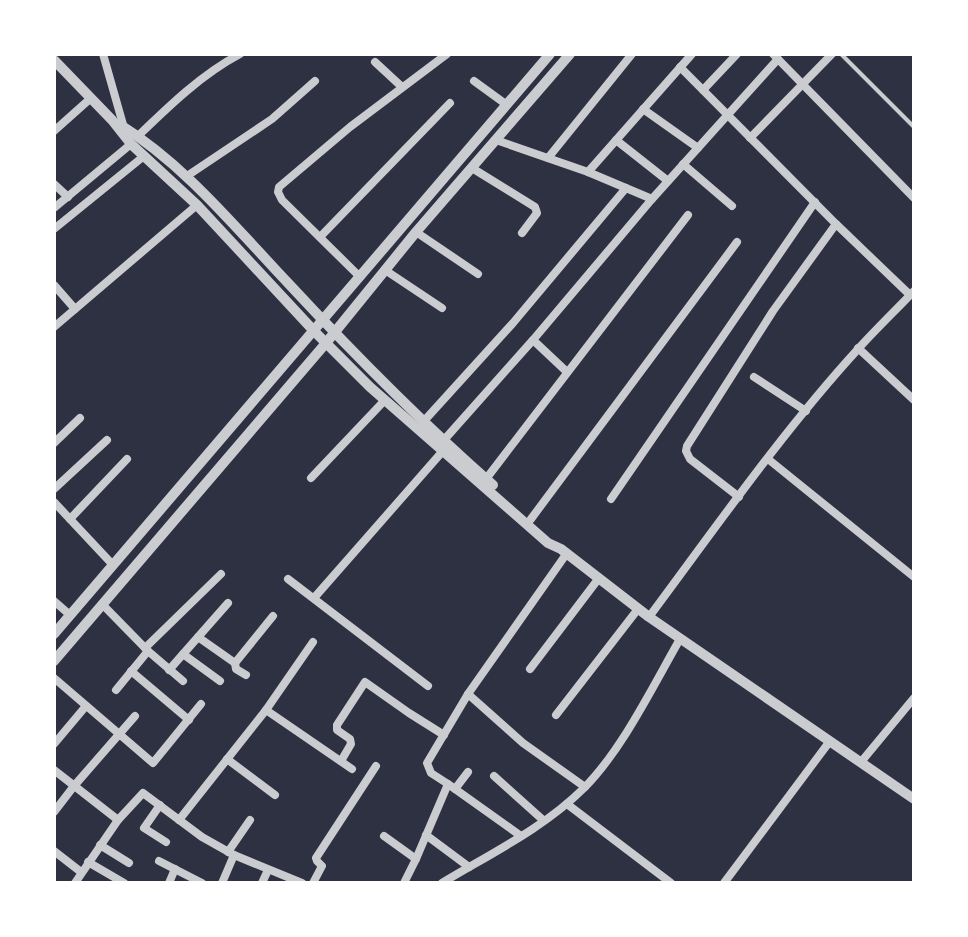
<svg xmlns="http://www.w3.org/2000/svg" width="968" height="937" viewBox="0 0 968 937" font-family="Karla,sans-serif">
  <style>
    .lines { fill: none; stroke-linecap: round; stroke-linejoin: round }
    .service { stroke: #caccd0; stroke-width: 4 }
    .minor { stroke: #caccd0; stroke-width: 8 }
    .tertiary { stroke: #caccd0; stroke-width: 10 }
  </style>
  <rect width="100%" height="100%" fill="#2d3142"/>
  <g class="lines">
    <polyline class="service" points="841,54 914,127"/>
    <g class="minor">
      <polyline points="103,54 124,128"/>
      <polyline points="773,54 914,198"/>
      <polyline points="375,62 402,87"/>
      <polyline points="680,67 836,224 910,295"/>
      <polyline points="474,81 507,105"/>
      <polyline points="703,90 737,54"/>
      <polyline points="643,109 698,148"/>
      <polyline points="54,131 91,98"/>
      <path d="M138,136C169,106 202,74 240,54"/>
      <polyline points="750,138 832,54"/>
      <polyline points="496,140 588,172 652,199"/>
      <polyline points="616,140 668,181"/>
      <polyline points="548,158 632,54"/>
      <polyline points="683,164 732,206"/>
      <polyline points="472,168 535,207 537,213 522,233"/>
      <polyline points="588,172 692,54"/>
      <polyline points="187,176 272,119 315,81"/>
      <polyline points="54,184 68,197"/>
      <polyline points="54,208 131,144"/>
      <polyline points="54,229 144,156"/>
      <polyline points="416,232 478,274"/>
      <polyline points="320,237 450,103"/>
      <polyline points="385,270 442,308"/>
      <polyline points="360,277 282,200 278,192 279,187 350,127 447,54"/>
      <polyline points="54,285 75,309"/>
      <polyline points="54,327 197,205"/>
      <polyline points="533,340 567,372"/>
      <polyline points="858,348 914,400"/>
      <polyline points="754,377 806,411"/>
      <polyline points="424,421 513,323 626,188"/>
      <polyline points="444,440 533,340 652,199 778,59"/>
      <polyline points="54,443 80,418"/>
      <polyline points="768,459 914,577"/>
      <polyline points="311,478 385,400"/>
      <polyline points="486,479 688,215"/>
      <polyline points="54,489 107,440"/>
      <polyline points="739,497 690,459 686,451 687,446 773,311 836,224"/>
      <polyline points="611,499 815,202"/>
      <polyline points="54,502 113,565"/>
      <polyline points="70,519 127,459"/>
      <polyline points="531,519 737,242"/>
      <polyline points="288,579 428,686"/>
      <polyline points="314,598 442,452"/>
      <polyline points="54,601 70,615"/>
      <polyline points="102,604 148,651 183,681"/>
      <path d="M649,617C716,527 783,431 859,348C877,328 896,310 914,291"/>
      <polyline points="198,637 235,663 273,616"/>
      <polyline points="145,648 221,574"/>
      <polyline points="183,654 220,681"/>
      <polyline points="235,663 236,669 246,675"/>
      <polyline points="530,669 599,578"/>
      <polyline points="169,670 228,603"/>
      <polyline points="131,671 189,720"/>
      <polyline points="54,678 153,763 201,704"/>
      <polyline points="116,690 148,651"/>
      <polyline points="468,694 523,743 585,787"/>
      <polyline points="266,710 352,769"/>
      <polyline points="556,715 638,609"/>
      <polyline points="54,744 86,706"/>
      <polyline points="227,759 275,795"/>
      <polyline points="341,761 351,744 350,739 337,730 337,725 365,682 409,713 444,735"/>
      <polyline points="861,762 914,698"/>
      <polyline points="54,770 118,820"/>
      <polyline points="494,776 543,820"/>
      <polyline points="448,784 521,836"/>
      <polyline points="455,789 468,772"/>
      <polyline points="567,804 671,883"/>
      <polyline points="160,805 144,828 166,842"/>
      <polyline points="54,812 74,786 135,716"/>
      <polyline points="179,820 266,710 313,642"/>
      <polyline points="426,835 469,867"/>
      <polyline points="384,836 416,859"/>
      <polyline points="100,845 129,863"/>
      <polyline points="54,851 81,872"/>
      <polyline points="228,852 250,820"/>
      <polyline points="159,861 202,883"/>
      <polyline points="88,862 124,883"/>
      <polyline points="75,883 118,820 143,793 202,837 234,855 302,883"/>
      <polyline points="169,883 175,869"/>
      <polyline points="222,883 234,855"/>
      <polyline points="262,883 268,870"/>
      <polyline points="313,883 322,866 317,861 316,858 376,766"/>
      <polyline points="404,883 416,859 448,784 431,773 427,763 468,694 567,553"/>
      <path d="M442,883C490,854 544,828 584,788C622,750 653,686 680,639"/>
      <polyline points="724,883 830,741"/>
    </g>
    <g class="tertiary">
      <polyline points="54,60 112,120 131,144 197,205 314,331 370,387 548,543 561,549 649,617 914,799"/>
      <path d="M119,124C185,165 235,227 288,283C353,353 421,422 493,485"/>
      <polyline points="54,634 550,54"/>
      <polyline points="54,661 326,343 416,232 570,54"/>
    </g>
  </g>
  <rect width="968" height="937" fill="none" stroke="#ffffff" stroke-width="112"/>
</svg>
